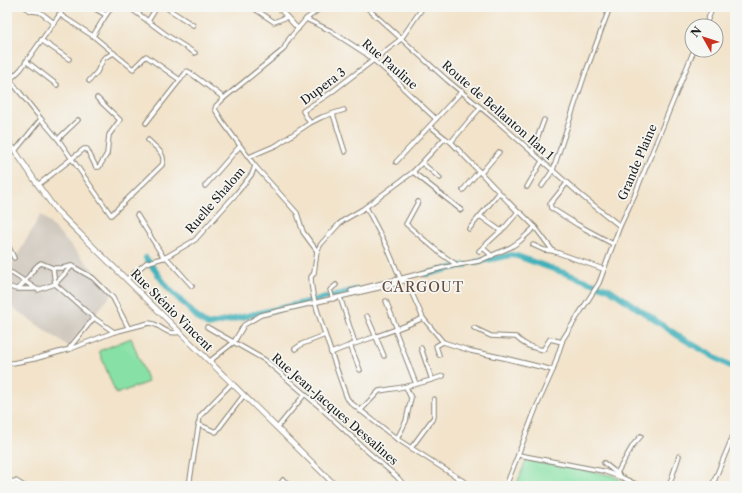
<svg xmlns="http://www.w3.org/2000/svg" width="742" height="493" viewBox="0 0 742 493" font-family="'Libre Caslon Text',serif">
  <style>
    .industrial { fill: #cbc2b8 }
    .green { fill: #87e1a6; stroke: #527e61 }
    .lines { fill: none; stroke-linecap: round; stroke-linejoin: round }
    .river { stroke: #40b0ba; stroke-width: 6 }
    .minor-casing { stroke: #878073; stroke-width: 5.5 }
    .major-casing { stroke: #878073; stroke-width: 6 }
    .minor { stroke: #fff; stroke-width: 3.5 }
    .major { stroke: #fff; stroke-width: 4.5 }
    .labels { text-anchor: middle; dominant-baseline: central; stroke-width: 3.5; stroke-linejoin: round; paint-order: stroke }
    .street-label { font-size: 12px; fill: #1c1c1c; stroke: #f6f6f2 }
    .quarter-label { font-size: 14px; letter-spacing: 1px; fill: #644c42; stroke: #f6f6f2 }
  </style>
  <rect width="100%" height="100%" fill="#f6f6f2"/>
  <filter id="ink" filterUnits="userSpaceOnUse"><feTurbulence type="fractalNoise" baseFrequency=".025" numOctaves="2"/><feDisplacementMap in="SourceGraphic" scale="8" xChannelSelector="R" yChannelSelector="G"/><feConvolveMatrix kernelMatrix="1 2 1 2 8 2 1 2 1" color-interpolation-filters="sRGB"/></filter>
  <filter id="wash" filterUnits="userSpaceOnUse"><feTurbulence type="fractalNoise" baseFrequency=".012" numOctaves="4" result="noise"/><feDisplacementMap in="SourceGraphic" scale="16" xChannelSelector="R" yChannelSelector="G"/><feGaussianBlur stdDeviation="0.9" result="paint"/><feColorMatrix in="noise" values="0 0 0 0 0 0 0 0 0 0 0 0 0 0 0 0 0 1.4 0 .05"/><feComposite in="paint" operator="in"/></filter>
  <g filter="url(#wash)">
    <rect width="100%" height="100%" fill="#f2e3ca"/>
    <polygon class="industrial" points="41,214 114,292 68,346 7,304 7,274"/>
    <g class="green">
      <polygon points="131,338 148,382 116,394 99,351"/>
      <polygon points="526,460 611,475 633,486 516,486"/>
    </g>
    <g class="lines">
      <g class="river">
        <polyline points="146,258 168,288 200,320 208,325 333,296 356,290"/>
        <polyline points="477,262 511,255 517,256 609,289 680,337 735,369"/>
        <polyline points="426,274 466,265"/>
      </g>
    </g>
  </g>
  <g filter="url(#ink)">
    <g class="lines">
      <g class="minor-casing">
        <g id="minor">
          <polyline points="25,7 31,11 40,12 54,23"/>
          <polyline points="92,7 106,15 112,7"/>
          <polyline points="129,7 168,36 195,53"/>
          <polyline points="165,7 193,25"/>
          <polyline points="252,7 274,22 287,17"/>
          <polyline points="278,7 298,29"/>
          <polyline points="366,7 447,80 497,121 583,197 620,226"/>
          <polyline points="59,14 93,36 133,69 146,56 180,80"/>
          <polyline points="306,19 331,31 365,53 398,81 403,88 436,119"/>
          <polyline points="148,21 157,7"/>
          <polyline points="705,26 713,7"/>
          <polyline points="93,36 106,15"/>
          <polyline points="41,40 69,59"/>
          <polyline points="26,61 57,85"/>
          <polyline points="7,76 41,119 15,151"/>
          <polyline points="89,81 97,72 104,58 114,53"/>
          <polyline points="7,83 21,69 65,7"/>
          <polyline points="333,114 345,152"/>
          <polyline points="41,119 58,139 78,120"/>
          <polyline points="146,123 187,71 189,72 224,98"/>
          <polyline points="310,123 322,117 344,110"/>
          <polyline points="430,126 445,138"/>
          <path d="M58,139L111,215L162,165C167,154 155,147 148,140"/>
          <polyline points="451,142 518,212 521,213 535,227 553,251 603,269"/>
          <polyline points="532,152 544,120"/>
          <polyline points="249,157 277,145 310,123 303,111 329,94 401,39 423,7"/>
          <polyline points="396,162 462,91"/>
          <polyline points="422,163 440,178"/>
          <polyline points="413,172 461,210"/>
          <polyline points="481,173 499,152"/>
          <polyline points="567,183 550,204 551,208 578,225 613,244"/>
          <polyline points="38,185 84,149 87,149 96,167 99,167 107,154 109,135 120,120 97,98"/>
          <polyline points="205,186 240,146"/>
          <polyline points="542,186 553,170 585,74 610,7"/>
          <polyline points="527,187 542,161"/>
          <polyline points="463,190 479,171"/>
          <polyline points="418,202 406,224 441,254 457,265"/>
          <polyline points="366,207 387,247 401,280"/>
          <polyline points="137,215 164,258"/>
          <polyline points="480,216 501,231"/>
          <polyline points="469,229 499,193"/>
          <polyline points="7,243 14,258"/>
          <polyline points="533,245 544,250 553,251"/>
          <polyline points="483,248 492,256"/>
          <polyline points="317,251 303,232 297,213 255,166 222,121 215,109 216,106 224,98 283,50 289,39 306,19 322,7"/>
          <polyline points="479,251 506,226 518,212"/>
          <polyline points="166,257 192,286"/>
          <polyline points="7,273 12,273 38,290 55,284 53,268"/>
          <polyline points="127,279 146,263 166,257 195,240 236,194 252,174 255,166"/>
          <path d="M7,286L16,289C27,285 30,269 41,263L53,268H62L71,266"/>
          <polyline points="18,289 34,289"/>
          <polyline points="351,291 446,267 479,261 511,247 520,241 535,227"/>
          <polyline points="340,297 355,343"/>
          <polyline points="333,299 330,290 336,285"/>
          <polyline points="386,301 397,329"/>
          <polyline points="367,316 384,356"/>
          <polyline points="207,327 265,360 321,408 367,451 397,477 405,486"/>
          <path d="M474,328L491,336L516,337C525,346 531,347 543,350L550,339L562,342"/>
          <polyline points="395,330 416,384"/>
          <polyline points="114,332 94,318 55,284 72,266 93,278 113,298 128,327"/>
          <polyline points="350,345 360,370"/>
          <polyline points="421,348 432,380"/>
          <polyline points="70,349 70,347 94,318"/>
          <polyline points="295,349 302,344 325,335"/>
          <path d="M331,353C361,340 394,332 423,318"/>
          <polyline points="439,355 436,346 443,342"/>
          <polyline points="210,361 234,342 244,325 261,315 391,285 406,280 423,318 443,342 471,351 504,358 553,370"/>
          <path d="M7,364L34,359L70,349L114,332L149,323C162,324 164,336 180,332"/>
          <path d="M360,411L379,391C401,388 422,384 443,376"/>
          <polyline points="198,424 216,432 244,395"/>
          <polyline points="277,428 305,394"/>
          <polyline points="397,439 406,421 411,398 406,387"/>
          <polyline points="411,448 434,417 434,399"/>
          <polyline points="519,455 603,471 623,478 640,486"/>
          <polyline points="604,463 619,475"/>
          <polyline points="617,473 633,445 641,436"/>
          <polyline points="7,482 16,481 24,486"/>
          <polyline points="713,483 719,486"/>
          <polyline points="189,486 200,416 232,383"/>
          <polyline points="279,486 283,480 292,486"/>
          <path d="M471,486L397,439L351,403L347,398C338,374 330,349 322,325C317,309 311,293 311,277L314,273L317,251L321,244L339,224L344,220L363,209L413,172L445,138L451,142L480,108"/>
          <polyline points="506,486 536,408 553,370 563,339 599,283 620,226 635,194 694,50"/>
          <polyline points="669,486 679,456"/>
          <polyline points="712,486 735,431"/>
        </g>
      </g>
      <g class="major-casing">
        <polyline id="major" points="7,139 38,185 56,210 336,486"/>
      </g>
      <use href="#minor" class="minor"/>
      <use href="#major" class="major"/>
    </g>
  </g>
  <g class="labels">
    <g class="street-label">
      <text transform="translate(390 64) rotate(41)">Rue Pauline</text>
      <text transform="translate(323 86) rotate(-37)">Dupera 3</text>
      <text transform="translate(498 110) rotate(41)">Route de Bellanton Ilan 1</text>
      <text transform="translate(637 162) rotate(-67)">Grande Plaine</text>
      <text transform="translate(215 200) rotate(-49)">Ruelle Shalom</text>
      <text transform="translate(172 310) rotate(45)">Rue Sténio Vincent</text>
      <text transform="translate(335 409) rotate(41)">Rue Jean-Jacques Dessalines</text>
    </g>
    <g class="quarter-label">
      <text x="423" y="287">CARGOUT</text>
    </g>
  </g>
  <rect width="742" height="493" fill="none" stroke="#f6f6f2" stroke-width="24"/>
  <g transform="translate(704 38) rotate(309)"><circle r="19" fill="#f6f6f2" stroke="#9f9f9c"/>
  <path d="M0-3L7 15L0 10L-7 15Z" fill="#c8321e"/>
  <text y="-6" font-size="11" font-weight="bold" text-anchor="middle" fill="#1c1c1c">N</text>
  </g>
</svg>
